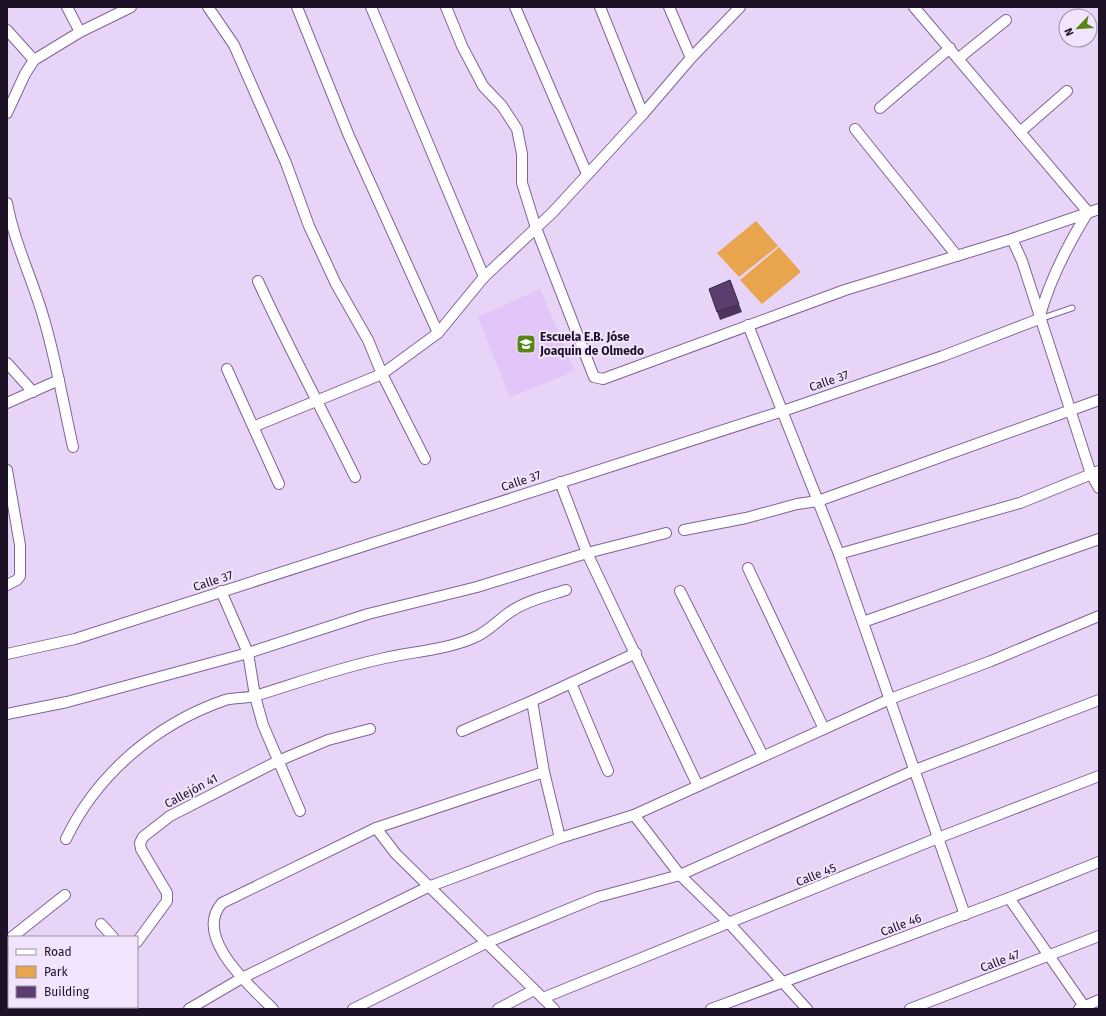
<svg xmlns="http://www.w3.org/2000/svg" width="1106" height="1016" viewBox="0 0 1106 1016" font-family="'Fira Sans',sans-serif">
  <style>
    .built { fill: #e2c5f9 }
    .green { fill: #e8a54e }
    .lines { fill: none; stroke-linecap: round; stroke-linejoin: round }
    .service-casing { stroke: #826398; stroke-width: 7 }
    .minor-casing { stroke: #826398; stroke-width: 12 }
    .service { stroke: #fff; stroke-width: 5 }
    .minor { stroke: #fff; stroke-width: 10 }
    .wall { fill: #4e355f }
    .building { fill: #5b3e6f; stroke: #402b4e }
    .labels { text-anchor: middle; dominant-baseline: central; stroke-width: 4; stroke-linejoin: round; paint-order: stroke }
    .poi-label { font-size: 12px; font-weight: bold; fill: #1d1125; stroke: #f1e4fc; text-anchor: start }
    .street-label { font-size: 12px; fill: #1d1125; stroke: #f1e4fc }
  </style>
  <rect width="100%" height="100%" fill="#e8d4f7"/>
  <polygon class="built" points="540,289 575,371 510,397 478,317"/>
  <g class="green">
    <polygon points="756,221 778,246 739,277 717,253"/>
    <polygon points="779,247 801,272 762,304 740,280"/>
  </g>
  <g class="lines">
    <g class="service-casing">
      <polyline id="service" points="1040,319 1072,308"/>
    </g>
    <g class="minor-casing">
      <g id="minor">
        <polyline points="67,7 80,32"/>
        <polyline points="208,7 234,45 286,163 309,226 336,284 368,340 382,374 425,459"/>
        <polyline points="297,7 349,136 438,333"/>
        <polyline points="371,7 484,277"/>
        <polyline points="446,7 462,46 483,86 502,106 517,129 522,154 522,183 536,228 594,377 603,379 845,290 1012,239 1099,209"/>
        <polyline points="515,7 587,174"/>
        <polyline points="600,7 643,114"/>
        <polyline points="669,7 691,58"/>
        <path d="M914,7L1088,212C1067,246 1049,281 1039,319"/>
        <polyline points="7,30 34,60"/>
        <polyline points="959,58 1006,20"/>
        <polyline points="880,108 950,48"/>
        <polyline points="7,113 25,74 34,60 80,32 131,7"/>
        <polyline points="855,129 957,256"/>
        <polyline points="1020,132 1067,91"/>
        <path d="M7,203C14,242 32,278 43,316C56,359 63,403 73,447"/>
        <polyline points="1012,239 1022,261 1091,474 1099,488"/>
        <path d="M258,281C288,347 323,411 355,477"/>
        <polyline points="748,325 839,554 965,915"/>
        <polyline points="7,363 33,392"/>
        <polyline points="227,369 279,484"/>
        <polyline points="7,403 59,380"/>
        <polyline points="255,426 382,374 438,333 484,277 553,212 643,114 691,58 740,7"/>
        <polyline points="7,470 20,545 20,576 17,580 7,585"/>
        <polyline points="560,482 587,553 698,786"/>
        <polyline points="684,530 746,518 797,504 818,501 1099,400"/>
        <polyline points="839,554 1020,503 1099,471"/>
        <polyline points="748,568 824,729"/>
        <polyline points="221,591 248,653 255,696 263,725 300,811"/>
        <polyline points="680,591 763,756"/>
        <polyline points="863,622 1099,539"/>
        <polyline points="7,654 75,639 783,411 943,356 1039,319"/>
        <polyline points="571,683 608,771"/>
        <polyline points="7,714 67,702 248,653 368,614 477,587 587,553 666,533"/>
        <polyline points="462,731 532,701"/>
        <polyline points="634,815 680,875 730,924 807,1009"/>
        <polyline points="376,828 396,854 554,1009"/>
        <polyline points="560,838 544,772 532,701 636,653"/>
        <path d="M66,839C97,774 156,724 225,700C235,697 247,699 258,695C300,682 342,667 385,658C411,652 449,649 473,638C487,633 498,620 510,612C526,601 547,596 566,590"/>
        <polyline points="1009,898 1086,1009"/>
        <polyline points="101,924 113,937"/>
        <polyline points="12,937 65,895"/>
        <polyline points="137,942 167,901 167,893 141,849 140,843 143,837 170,816 278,761 328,740 370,729"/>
        <polyline points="543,998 938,838 1099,776"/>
        <polyline points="42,1009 45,1007"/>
        <polyline points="189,1009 242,978 428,887 560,838 634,815 890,699 991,661 1099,616"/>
        <path d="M273,1009C251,987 192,937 222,903L376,828L544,772"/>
        <polyline points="353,1009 486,943 598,897 680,875 915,770 1099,700"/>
        <polyline points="498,1009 534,990"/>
        <polyline points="711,1009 1009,898 1099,862"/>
        <polyline points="910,1009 1099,936"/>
        <polyline points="1079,1009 1099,1000"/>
      </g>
    </g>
    <use href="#service" class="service"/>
    <use href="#minor" class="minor"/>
  </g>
  <polygon class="wall" points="730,280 742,312 720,320 709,289"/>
  <polygon class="building" points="730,280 739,304 717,312 709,289"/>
  <defs>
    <g id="school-square" transform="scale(1)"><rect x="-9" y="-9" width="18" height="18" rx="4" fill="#588616" stroke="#f1e4fc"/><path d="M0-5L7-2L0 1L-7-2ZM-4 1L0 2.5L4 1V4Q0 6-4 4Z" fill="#fff"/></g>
  </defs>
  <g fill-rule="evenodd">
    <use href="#school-square" x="526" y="344"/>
  </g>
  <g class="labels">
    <g class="poi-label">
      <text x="540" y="337">Escuela E.B. Jóse<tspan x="540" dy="14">Joaquin de Olmedo</tspan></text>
    </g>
    <g class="street-label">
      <text transform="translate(829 381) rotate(-19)">Calle 37</text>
      <text transform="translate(521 481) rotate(-18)">Calle 37</text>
      <text transform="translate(213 581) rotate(-18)">Calle 37</text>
      <text transform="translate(191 791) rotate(-28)">Callejón 41</text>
      <text transform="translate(816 875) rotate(-22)">Calle 45</text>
      <text transform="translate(901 925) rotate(-21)">Calle 46</text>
      <text transform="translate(1000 961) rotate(-21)">Calle 47</text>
    </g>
  </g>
  <rect width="1106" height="1016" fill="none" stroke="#1d1125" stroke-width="16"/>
  <rect x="8" y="936" width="130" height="72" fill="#f1e4fc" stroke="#9c90a6"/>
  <rect x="16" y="949" width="20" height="6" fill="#ffffff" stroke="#9c90a6"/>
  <text x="44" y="956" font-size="12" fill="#1d1125">Road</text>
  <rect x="16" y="966" width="20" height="12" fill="#e8a54e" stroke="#9c90a6"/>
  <text x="44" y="976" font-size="12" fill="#1d1125">Park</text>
  <rect x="16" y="986" width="20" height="12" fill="#5b3e6f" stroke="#9c90a6"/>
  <text x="44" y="996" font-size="12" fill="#1d1125">Building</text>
  <g transform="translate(1078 28) rotate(245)"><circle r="19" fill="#f1e4fc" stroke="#9c90a6"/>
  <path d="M0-3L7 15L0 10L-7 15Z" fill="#588616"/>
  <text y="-6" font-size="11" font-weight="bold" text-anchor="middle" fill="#1d1125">N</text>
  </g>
</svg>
